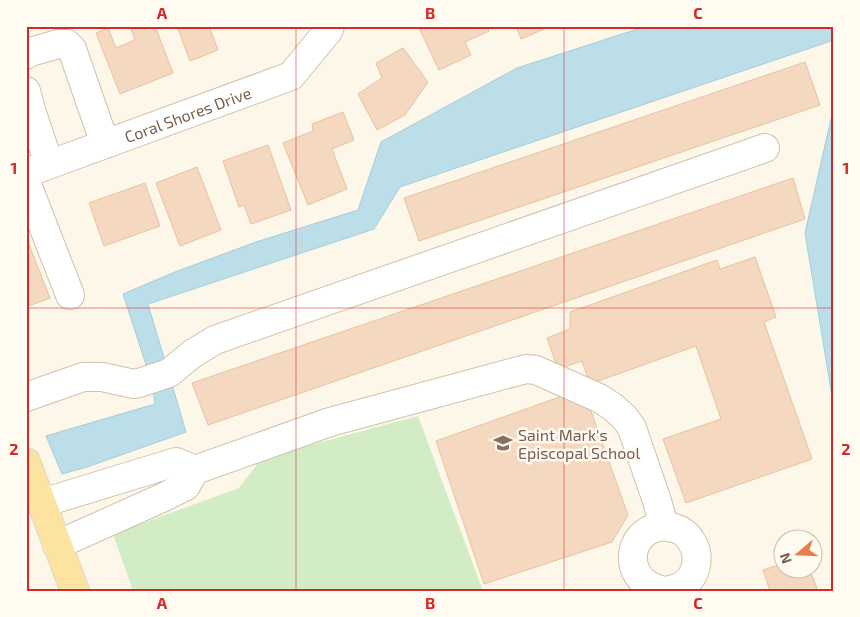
<svg xmlns="http://www.w3.org/2000/svg" width="860" height="617" viewBox="0 0 860 617" font-family="'Exo 2',sans-serif">
  <style>
    .green { fill: #d2ecc6 }
    .water { fill: #bcdee9; stroke: #a2cddb }
    .building { fill: #f4d9c0; stroke: #e7c19f }
    .lines { fill: none; stroke-linecap: round; stroke-linejoin: round }
    .minor-casing { stroke: #d1c0ad; stroke-width: 30 }
    .major-casing { stroke: #dcd6d0; stroke-width: 30 }
    .minor { stroke: #fff; stroke-width: 28 }
    .major { stroke: #fde3a0; stroke-width: 28 }
    .grid { fill: none; stroke: #d62828; stroke-width: 1; stroke-opacity: 0.55 }
    .labels { text-anchor: middle; dominant-baseline: central; stroke-width: 5; stroke-linejoin: round; paint-order: stroke }
    .street-label { font-size: 16px; fill: #7a604b; stroke: #fffbf1 }
    .education-label { font-size: 16px; fill: #785e54; stroke: #fffbf1; text-anchor: start }
    .neatline { fill: none; stroke: #d62828; stroke-width: 2 }
    .grid-label { font-size: 16px; text-anchor: middle; font-weight: bold; fill: #d62828 }
  </style>
  <rect width="100%" height="100%" fill="#fdf7e9"/>
  <polygon class="green" points="418,416 483,591 133,591 113,534 239,488 262,458"/>
  <g class="water">
    <polygon points="647,26 834,26 834,40 400,187 374,229 148,304 186,432 87,467 62,474 46,436 155,404 152,383 123,294 175,272 256,242 358,210 381,142 517,68"/>
    <polygon points="834,106 834,408 805,233"/>
  </g>
  <g class="building">
    <polygon points="130,26 155,26 173,73 120,94 96,33 108,28 116,48 135,40"/>
    <polygon points="177,26 216,26 210,29 218,50 190,61"/>
    <polygon points="418,26 487,26 489,31 465,42 471,55 439,70"/>
    <polygon points="516,26 543,26 544,29 521,39"/>
    <polygon points="403,48 428,82 405,115 377,130 358,94 382,78 376,63"/>
    <polygon points="805,62 820,105 419,241 404,198"/>
    <polygon points="343,112 354,140 332,149 347,189 308,205 283,143 313,131 312,124"/>
    <polygon points="268,145 291,210 251,224 244,205 239,207 223,161"/>
    <polygon points="197,167 221,230 180,246 156,183"/>
    <polygon points="793,178 805,219 208,425 192,383"/>
    <polygon points="145,183 160,226 104,246 89,203"/>
    <polygon points="26,237 50,298 26,307"/>
    <polygon points="755,257 776,317 764,322 812,459 686,503 663,439 721,419 696,346 590,384 582,361 558,369 547,338 570,329 570,312 717,260 720,269"/>
    <polygon points="565,395 591,411 628,515 612,542 484,584 436,441"/>
    <polygon points="782,564 782,570 810,570 818,591 770,591 763,570"/>
  </g>
  <g class="lines">
    <g class="minor-casing">
      <g id="minor">
        <polyline points="26,55 27,53 58,44 67,44 72,49 105,144"/>
        <polyline points="26,91 31,110 49,164"/>
        <path id="s1" d="M26,173L291,76L328,31L330,26"/>
        <polyline points="26,182 70,295"/>
        <polyline points="26,397 83,377 102,377 134,384 139,383 169,373 192,354 215,340 765,148"/>
        <polyline points="195,470 330,422 526,369 536,370 599,398 613,407 625,418 632,428 657,501 664,526"/>
        <polyline points="42,503 176,462 195,470 186,486 164,497 57,545"/>
        <path d="M664,591C616,581 628,522 669,527C678,528 687,533 691,541C701,555 697,576 683,585C677,589 671,590 664,591"/>
      </g>
    </g>
    <g class="major-casing">
      <polyline id="major" points="26,462 75,591"/>
    </g>
    <use href="#minor" class="minor"/>
    <use href="#major" class="major"/>
  </g>
  <path class="grid" d="M296,26V591M564,26V591M26,308H834"/>
  <defs>
    <g id="school-bare" transform="scale(1.5)"><path d="M0-5L7-2L0 1L-7-2ZM-4 1L0 2.5L4 1V4Q0 6-4 4Z" fill="#8d6e63" stroke="#fffbf1" stroke-width="2.5" paint-order="stroke"/></g>
  </defs>
  <g fill-rule="evenodd">
    <use href="#school-bare" x="503" y="443"/>
  </g>
  <g class="labels">
    <g class="street-label">
      <text stroke="none"><textPath href="#s1" startOffset="172">Coral Shores Drive</textPath></text>
    </g>
    <g class="education-label">
      <text x="518" y="434">Saint Mark's<tspan x="518" dy="18">Episcopal School</tspan></text>
    </g>
  </g>
  <rect width="860" height="617" fill="none" stroke="#fffbf1" stroke-width="55"/>
  <g transform="translate(798 554) rotate(251)"><circle r="24" fill="#fffbf1" stroke="#cabdaf"/>
  <path d="M0-4L9 19L0 12L-9 19Z" fill="#eb7d4b"/>
  <text y="-8" font-size="14" font-weight="bold" text-anchor="middle" fill="#7a604b">N</text>
  </g>
  <rect x="28" y="28" width="804" height="562" class="neatline"/>
  <g class="grid-label">
    <text x="162" y="19">A</text>
    <text x="430" y="19">B</text>
    <text x="698" y="19">C</text>
    <text x="14" y="174">1</text>
    <text x="846" y="174">1</text>
    <text x="14" y="455">2</text>
    <text x="846" y="455">2</text>
    <text x="162" y="609">A</text>
    <text x="430" y="609">B</text>
    <text x="698" y="609">C</text>
  </g>
</svg>
